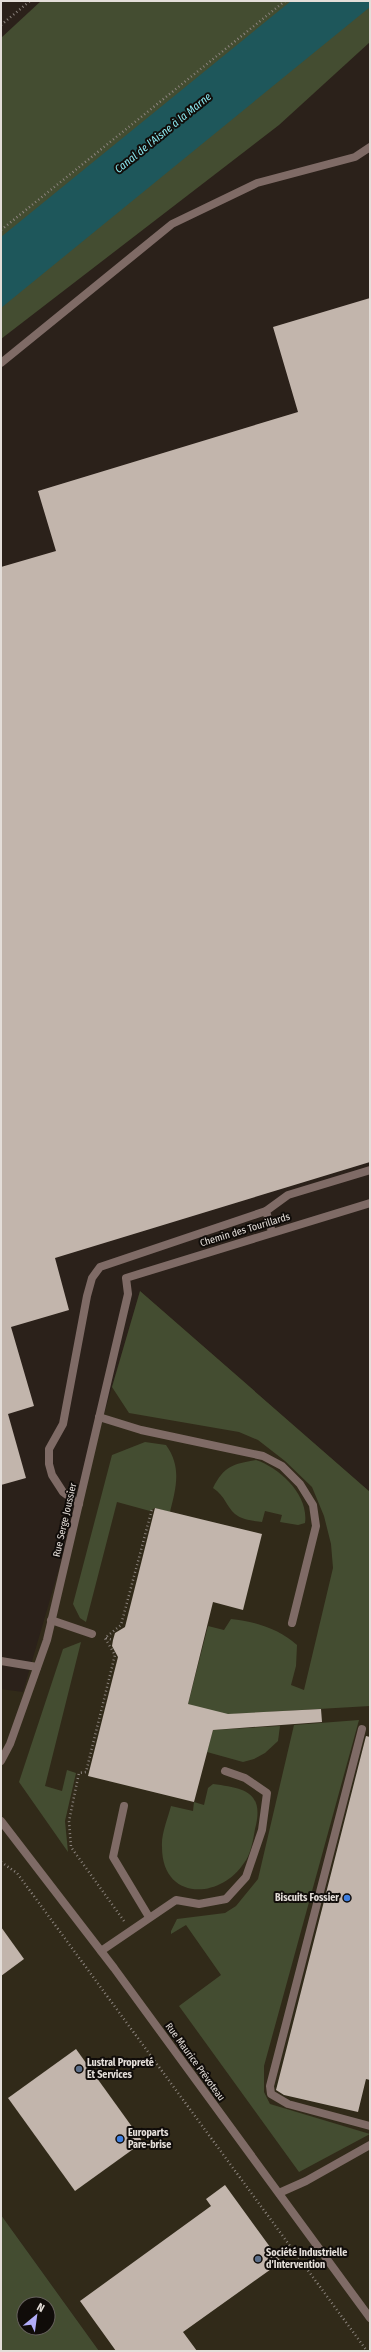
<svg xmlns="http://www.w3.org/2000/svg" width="371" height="2352" viewBox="0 0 371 2352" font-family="'Fira Sans Condensed',sans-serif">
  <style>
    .commercial { fill: #312a19 }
    .green { fill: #444d31; fill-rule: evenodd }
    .water { fill: #1e575b }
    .building { fill: #c2b5ac }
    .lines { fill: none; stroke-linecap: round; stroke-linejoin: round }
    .path { stroke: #8c847e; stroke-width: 2.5; stroke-dasharray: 1 3; stroke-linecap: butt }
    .service { stroke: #7f6b66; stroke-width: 8 }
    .minor { stroke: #7f6b66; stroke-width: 8 }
    .tertiary { stroke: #7f6b66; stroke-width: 8 }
    .shop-dot { fill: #3f7fe0; stroke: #100c09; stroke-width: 1.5 }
    .service-dot { fill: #5c6f8a; stroke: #100c09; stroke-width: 1.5 }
    .labels { text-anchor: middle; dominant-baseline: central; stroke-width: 4; stroke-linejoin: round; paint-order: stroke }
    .street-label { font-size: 10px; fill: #e4ded9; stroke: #100c09 }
    .poi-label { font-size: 10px; font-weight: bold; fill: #e4ded9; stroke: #100c09; text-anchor: start }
    .water-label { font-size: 11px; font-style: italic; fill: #8be7ee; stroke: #100c09 }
  </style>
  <rect width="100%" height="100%" fill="#2b211a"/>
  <polygon class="commercial" points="140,1291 370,1492 370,2351 99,2351 1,2215 1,1689 23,1692"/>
  <g class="green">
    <polygon points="41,1 370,1 370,42 279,125 1,339 1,38"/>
    <path d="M140,1291L370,1492V1706L216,1715L188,1704L208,1626L224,1630L231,1619C254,1621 280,1629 297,1645L296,1666L291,1685L304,1690L333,1568L331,1544L324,1516L312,1487L285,1461L258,1440L239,1432L129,1413L112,1387Z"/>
    <path d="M145,1442L166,1445C182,1467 176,1488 170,1512L155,1508L150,1511L117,1502L86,1622L80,1618L73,1604L112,1455Z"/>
    <path d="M256,1460C280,1468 309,1495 305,1523L298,1525L280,1522L282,1515L265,1511L262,1522C254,1521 242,1520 235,1514C226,1506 226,1497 213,1488C224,1466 233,1464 256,1460Z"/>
    <polygon points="81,1642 45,1786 62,1791 67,1770 76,1773 65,1821 68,1852 19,1782 63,1649"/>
    <polygon points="359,1720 264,2066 264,2092 270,2104 370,2134 299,2172 179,2006 221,1975 186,1925 171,1934 171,1931 177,1919 225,1913 236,1906 258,1879 294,1725"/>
    <polygon points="280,1726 278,1741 265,1753 254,1759 243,1762 207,1752 213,1730"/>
    <path d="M213,1784C244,1788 265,1792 255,1829C253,1840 251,1854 244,1863C220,1900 162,1901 162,1847C161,1834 168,1818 171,1806L193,1811L194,1802L204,1805L208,1788Z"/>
    <path d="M1,2215L99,2351H1ZM24,2304H48V2328H24Z"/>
  </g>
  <polygon class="water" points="291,1 370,1 370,7 1,308 1,237"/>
  <g class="building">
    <polygon points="370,298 370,1162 55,1258 69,1310 11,1327 34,1406 8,1414 26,1478 1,1485 1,567 56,551 38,491 298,412 273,327"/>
    <polygon points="155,1508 262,1534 243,1610 213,1602 188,1704 228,1714 321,1709 322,1722 213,1730 194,1802 88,1776 118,1657 112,1646 113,1640 115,1633 125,1627"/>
    <polygon points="366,1736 370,1737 370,2080 366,2079 358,2112 284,2095 276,2090"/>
    <polygon points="1,1927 24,1959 1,1976"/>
    <polygon points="76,2049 143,2142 75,2191 8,2098"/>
    <polygon points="225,2185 281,2262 183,2332 197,2351 116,2351 80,2301 211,2206 206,2199"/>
  </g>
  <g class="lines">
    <g class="path">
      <polyline points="1,25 30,1"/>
      <polyline points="1,230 285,1"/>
      <polyline points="106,1638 113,1640"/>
      <polyline points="1,1862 17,1873 367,2351"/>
      <polyline points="124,1921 71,1847 69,1821 79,1773 86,1772 115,1655 105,1638 121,1625 152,1509"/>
    </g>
    <g class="service">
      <polyline points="1,363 172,224 257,183 355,157 370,147"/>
      <polyline points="272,1232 266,1211 288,1195 370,1170"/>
      <polyline points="99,1417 141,1430 263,1456 282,1466 300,1484 313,1505 316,1526 292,1623"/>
      <polyline points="79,1504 63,1492 52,1475 49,1464 49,1449 63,1424 87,1296 92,1278 100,1267 266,1211"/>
      <polyline points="51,1620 92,1634"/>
      <polyline points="1,1661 37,1667"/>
      <polyline points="362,1729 270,2086 271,2094 288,2104 370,2126"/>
      <polyline points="124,1806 113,1857 149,1917"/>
      <polyline points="101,1951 176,1900 199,1904 226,1899 246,1877 262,1830 267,1793 245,1778 225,1771"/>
      <polyline points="279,2193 306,2181 370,2145"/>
    </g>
    <polyline class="minor" points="1,1761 10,1744 47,1640 128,1294 126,1278 370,1203"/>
    <polyline class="tertiary" points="1,1821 114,1968 370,2318"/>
  </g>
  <g class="shop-dot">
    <circle cx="347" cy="1898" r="4"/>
    <circle cx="120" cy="2139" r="4"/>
  </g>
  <g class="service-dot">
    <circle cx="79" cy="2069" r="4"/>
    <circle cx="258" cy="2259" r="4"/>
  </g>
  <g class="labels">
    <g class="street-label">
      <text transform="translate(245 1230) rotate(-17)">Chemin des Tourillards</text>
      <text transform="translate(65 1520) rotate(-77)">Rue Serge Joussier</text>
      <text transform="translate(195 2062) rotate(54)">Rue Maurice Prévoteau</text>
    </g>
    <g class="poi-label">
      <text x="339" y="1898" text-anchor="end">Biscuits Fossier</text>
      <text x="87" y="2063">Lustral Propreté<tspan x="87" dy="12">Et Services</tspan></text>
      <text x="128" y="2133">Europarts<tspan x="128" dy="12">Pare-brise</tspan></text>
      <text x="266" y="2253">Société Industrielle<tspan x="266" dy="12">d’Intervention</tspan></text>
    </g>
    <g class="water-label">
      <text transform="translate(163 133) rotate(-39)">Canal de l'Aisne à la Marne</text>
    </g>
  </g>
  <rect width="371" height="2352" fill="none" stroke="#e4ded9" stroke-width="4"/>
  <g transform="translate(36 2316) rotate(29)"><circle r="19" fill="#100c09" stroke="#65605c"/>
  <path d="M0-3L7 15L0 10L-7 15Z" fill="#b2adf9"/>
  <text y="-6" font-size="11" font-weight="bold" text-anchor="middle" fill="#e4ded9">N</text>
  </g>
</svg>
